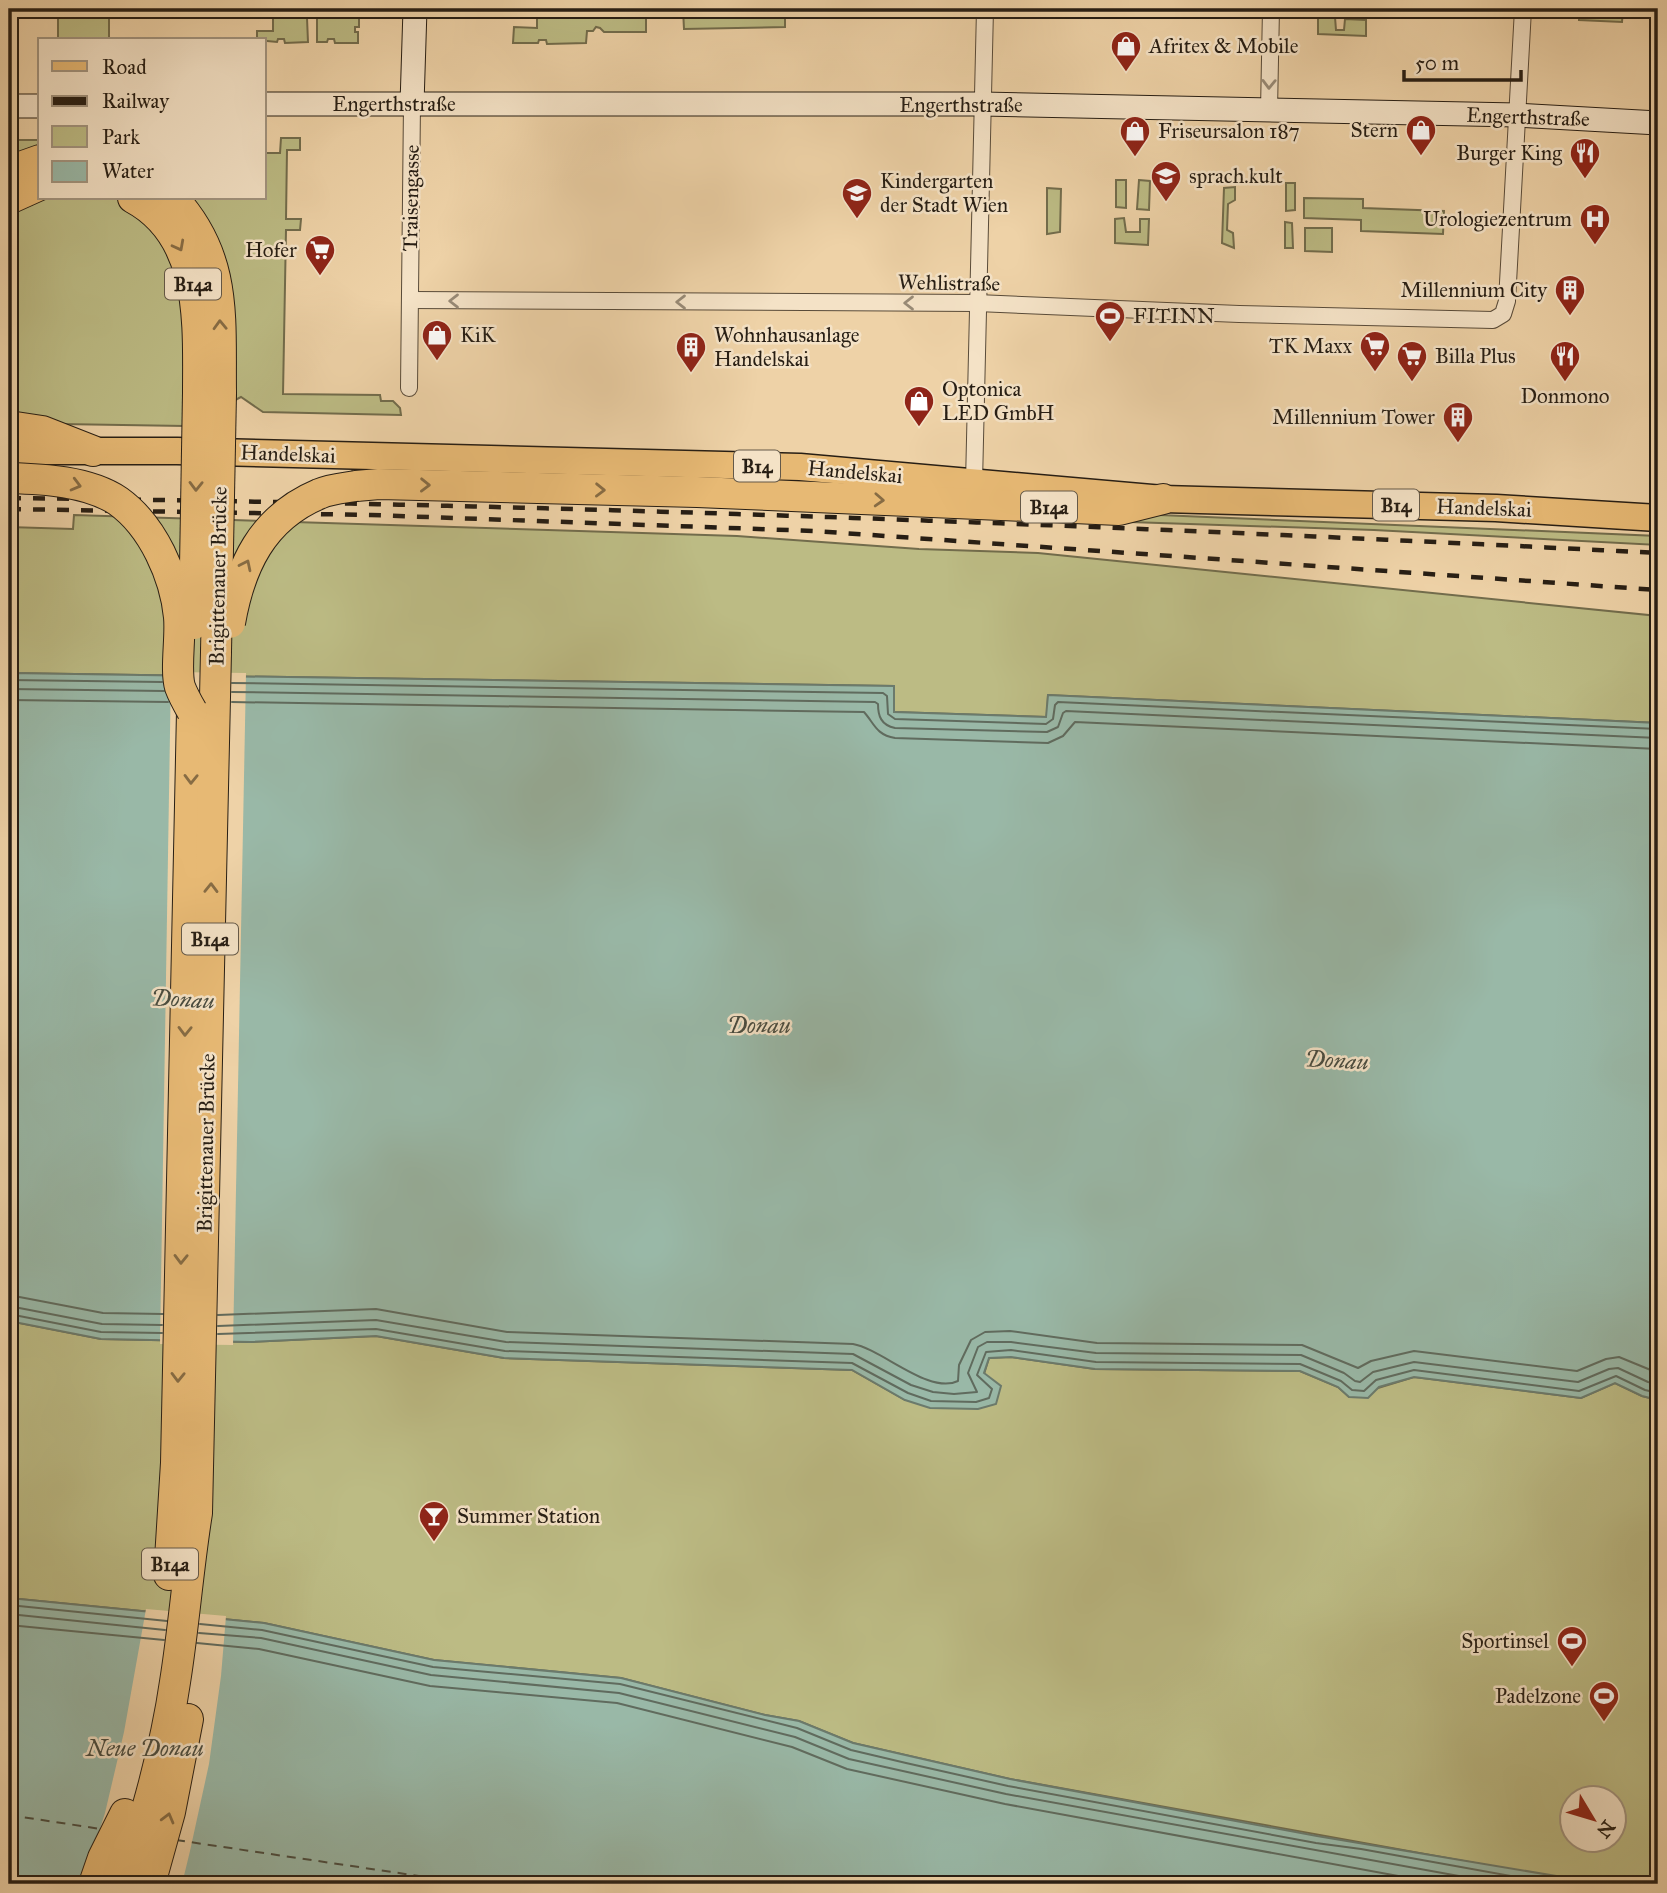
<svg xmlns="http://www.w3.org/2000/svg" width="1667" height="1893" viewBox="0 0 1667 1893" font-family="'IM FELL Great Primer',serif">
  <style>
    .green { fill: #bcbb84; stroke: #726c4c; stroke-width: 2; fill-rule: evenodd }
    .water { fill: #99b8a7; stroke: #6b7a6c; stroke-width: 2 }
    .pier { fill: #eed2a7 }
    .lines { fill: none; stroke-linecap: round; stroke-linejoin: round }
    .shore { stroke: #606b5e; stroke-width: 2 }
    .ferry { stroke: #494c40; stroke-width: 2; stroke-dasharray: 9 7; stroke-linecap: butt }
    .street-casing { stroke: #594b39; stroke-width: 18 }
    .secondary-casing { stroke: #271e14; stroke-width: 25 }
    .primary-casing { stroke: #271e14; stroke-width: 29 }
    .highway-casing { stroke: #271e14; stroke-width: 32 }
    .street { stroke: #f4e2c6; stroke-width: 16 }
    .secondary { stroke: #f4e2c6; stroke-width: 23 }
    .primary { stroke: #e7b974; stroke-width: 26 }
    .highway { stroke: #e7b974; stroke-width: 30 }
    .rail { stroke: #271e14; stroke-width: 4.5; stroke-dasharray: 12 12; stroke-linecap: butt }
    .highway-bridge-casing { stroke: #271e14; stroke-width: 32; stroke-linecap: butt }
    .highway-bridge { stroke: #e7b974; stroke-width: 30 }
    .oneway { stroke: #988a76 }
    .oneway2 { stroke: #876c44 }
    .labels { text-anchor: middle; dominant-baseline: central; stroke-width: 5; stroke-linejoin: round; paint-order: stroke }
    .shield { fill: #f4e2c6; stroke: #645949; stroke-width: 2 }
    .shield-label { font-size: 19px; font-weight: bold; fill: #271e14 }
    .poi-label { font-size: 21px; fill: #271e14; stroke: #f4e2c6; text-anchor: start }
    .street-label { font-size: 21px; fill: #271e14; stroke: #f4e2c6 }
    .water-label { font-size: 23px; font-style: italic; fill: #494c40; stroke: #f4e2c6 }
  </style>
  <rect width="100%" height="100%" fill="#eed2a7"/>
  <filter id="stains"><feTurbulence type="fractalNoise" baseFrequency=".00286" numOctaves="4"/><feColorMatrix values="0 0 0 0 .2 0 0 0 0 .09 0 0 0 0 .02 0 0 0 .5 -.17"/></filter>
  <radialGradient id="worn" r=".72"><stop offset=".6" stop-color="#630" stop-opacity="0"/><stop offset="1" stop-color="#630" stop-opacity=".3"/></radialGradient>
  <g class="green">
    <polygon points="69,9 109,9 109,40 58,40 58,18 69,18"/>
    <polygon points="534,9 646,9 646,32 604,32 600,28 596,27 593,31 587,31 586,43 547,44 546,40 539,40 538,43 513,43 514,27 537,28 537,16 534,16"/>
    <polygon points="683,9 785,9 785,27 684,29"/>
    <polygon points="1589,9 1623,9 1622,22 1579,20 1579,11 1588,11"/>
    <polygon points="273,11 300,11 307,18 308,42 285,43 284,39 278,39 277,42 257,40 257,31 273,31"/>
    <polygon points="317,13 340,13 340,16 344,16 345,13 359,13 359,27 355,27 355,32 358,32 358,43 335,43 334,39 328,39 327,42 317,42"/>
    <polygon points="1318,17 1335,17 1336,30 1344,30 1345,19 1366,20 1366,36 1318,34"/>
    <polygon points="281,138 300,138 300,150 287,150 286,219 301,219 300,230 286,230 283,394 380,395 381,401 393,401 400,408 401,415 263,412 241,397 185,426 60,424 9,428 9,140 40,140 40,198 264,198 264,153 280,153"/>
    <polygon points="1116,180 1126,180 1126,208 1116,207"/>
    <polygon points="1139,180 1150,181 1149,210 1137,209"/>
    <polygon points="1286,183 1295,183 1295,210 1286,211"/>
    <polygon points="1235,187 1235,200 1228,204 1227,230 1233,233 1234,248 1222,243 1224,188"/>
    <polygon points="1047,188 1061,189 1060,232 1047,234"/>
    <polygon points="1304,198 1363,199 1363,208 1444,211 1443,234 1361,231 1361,220 1304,218"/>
    <polygon points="1124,218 1126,232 1140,232 1140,219 1149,219 1148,245 1115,243 1115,219"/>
    <polygon points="1285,222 1292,223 1293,248 1285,248"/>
    <polygon points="1305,228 1332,228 1332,252 1305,251"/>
    <polygon points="1041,510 1658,536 1658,545 1374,530 1040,519"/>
    <polygon points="74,515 737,536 919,549 1038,553 1658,616 1658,723 1048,695 1047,717 894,712 893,686 9,673 9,527 73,529"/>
    <path d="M9,1321L101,1339L250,1342L376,1336L504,1358L852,1370L905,1400L984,1374L989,1358L1011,1357L1095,1369L1300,1371L1338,1387L1349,1397L1414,1377L1581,1398L1615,1383L1642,1396L1658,1400V1884H1604L1547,1876L1010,1779L853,1743L799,1721L765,1715L621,1678L434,1660L264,1623L9,1598ZM1572,1798H1614V1840H1572Z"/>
  </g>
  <g class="water">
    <polygon points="9,673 894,686 894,712 1046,717 1048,695 1658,723 1658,1400 1642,1396 1615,1383 1581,1398 1414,1377 1379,1387 1368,1398 1349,1397 1338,1387 1300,1371 1095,1369 1011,1357 989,1358 984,1373 1001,1386 996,1404 978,1409 930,1408 905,1400 852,1370 504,1358 376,1336 250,1342 101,1339 9,1321"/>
    <polygon points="9,1598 264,1623 434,1660 621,1678 765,1715 799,1721 853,1743 1010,1779 1317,1836 1604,1884 9,1884"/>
  </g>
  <g class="pier">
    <polygon points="171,672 246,673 233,1345 160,1344"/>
    <polygon points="146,1609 226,1616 221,1676 209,1764 190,1851 182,1884 82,1884 105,1813 124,1732"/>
  </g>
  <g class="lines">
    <g class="shore">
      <polyline points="9,680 162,682"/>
      <polyline points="232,683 883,693 887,696 888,714 895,719 1046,724 1053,719 1055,705 1058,702 1658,729"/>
      <polyline points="9,689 164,691"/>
      <path d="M232,692L875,702L878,704C878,716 881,725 895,728L1047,732L1058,727L1063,713L1066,711L1658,738"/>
      <polyline points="9,700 168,702"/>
      <path d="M232,702L864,712C874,723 876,735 895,738L1048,743L1063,736L1075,722L1658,749"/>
      <polyline points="9,1295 103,1313 163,1314"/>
      <polyline points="9,1306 102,1324 162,1325"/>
      <polyline points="9,1314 101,1332 162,1333"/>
      <path d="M218,1315L376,1309L507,1332L853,1344C882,1349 929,1395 958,1381L959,1365L971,1340L985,1332L1010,1331L1097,1343L1302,1345L1358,1368L1371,1361L1414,1351L1577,1371L1606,1359L1619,1357L1658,1373"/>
      <polyline points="218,1326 376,1320 506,1342 853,1354 911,1385 933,1392 954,1394 977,1392 968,1373 978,1347 987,1342 1011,1342 1096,1353 1301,1355 1344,1373 1355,1381 1360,1382 1373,1372 1414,1362 1578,1382 1609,1369 1618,1368 1648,1382 1658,1384"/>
      <polyline points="218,1334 376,1329 505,1351 852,1363 908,1393 931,1401 976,1402 989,1398 992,1389 977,1375 986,1352 1011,1350 1096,1362 1300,1364 1341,1381 1352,1390 1364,1391 1376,1380 1414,1370 1579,1391 1616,1376 1645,1390 1658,1393"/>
      <polyline points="9,1605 167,1621"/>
      <polyline points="9,1614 165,1630"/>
      <polyline points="200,1624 262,1630 433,1667 620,1684 797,1728 851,1750 906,1763 1008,1786 1316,1843 1361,1849 1555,1884"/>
      <polyline points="9,1625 164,1640"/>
      <polyline points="199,1633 261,1638 431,1675 619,1693 795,1737 849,1759 1006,1794 1503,1884"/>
      <polyline points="197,1643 259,1649 430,1686 617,1703 792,1747 847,1769 1005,1804 1442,1884"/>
    </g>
    <g class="ferry">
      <polyline points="9,1815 101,1829"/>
      <polyline points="176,1840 473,1884"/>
    </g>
    <g class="street-casing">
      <g id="street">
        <polyline points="1269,110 1271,9"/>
        <polyline points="410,300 977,303 1239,314 1493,320 1503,314 1507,301 1523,9"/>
        <polyline points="409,388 412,104"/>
        <polyline points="974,483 985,9"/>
      </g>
    </g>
    <g class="secondary-casing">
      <g id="secondary">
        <polyline points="264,104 982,104 1517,115 1658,123"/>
        <polyline points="412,104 415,9"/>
        <polyline points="9,106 40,106"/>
      </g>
    </g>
    <g class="primary-casing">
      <polyline id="primary" points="9,451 177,451 800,467 1163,499 1496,508 1658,518"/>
    </g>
    <g class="highway-casing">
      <g id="highway">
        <polyline points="9,171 40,160"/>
        <path d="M133,198C204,236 198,324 198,393"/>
        <path d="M173,198C228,258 220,317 221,393"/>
        <polyline points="9,199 40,185"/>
        <polyline points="9,426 42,431 93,451"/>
        <polyline points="356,486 379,484 697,492 1119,510 1163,499"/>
        <polyline points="169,1575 176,1463 192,711"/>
        <polyline points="94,1884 103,1858 125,1814"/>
        <path d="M124,1884C145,1819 165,1751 175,1682C184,1626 188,1569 197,1513L216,652"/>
        <polyline points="150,1884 170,1812 188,1719"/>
      </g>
    </g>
    <use href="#street" class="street"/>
    <use href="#secondary" class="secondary"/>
    <use href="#primary" class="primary"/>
    <use href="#highway" class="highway"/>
    <g class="rail">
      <path d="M9,498C559,504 1109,525 1658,553"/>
      <polyline points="9,509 371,515 814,531 1658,590"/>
    </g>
    <g class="highway-bridge-casing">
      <g id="highway-bridge">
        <path d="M9,478C43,479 88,481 118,501C153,526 175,576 179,617C181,637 175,670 180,687C183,695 188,704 192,711"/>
        <path d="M230,623C240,566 262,518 319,494C330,489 344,488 356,486"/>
        <polyline points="194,624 198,393"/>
        <polyline points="216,652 221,393"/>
      </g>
    </g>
    <use href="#highway-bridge" class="highway-bridge"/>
  </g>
  <defs><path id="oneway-chevron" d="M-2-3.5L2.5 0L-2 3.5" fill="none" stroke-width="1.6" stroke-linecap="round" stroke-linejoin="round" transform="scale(1.75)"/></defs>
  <g class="oneway">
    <use href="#oneway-chevron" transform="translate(1269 84) rotate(91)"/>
    <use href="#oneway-chevron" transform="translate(454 301) rotate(-180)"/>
    <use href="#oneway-chevron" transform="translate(681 302) rotate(-180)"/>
    <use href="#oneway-chevron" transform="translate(909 303) rotate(-180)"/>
  </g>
  <g class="oneway2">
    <use href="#oneway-chevron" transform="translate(179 246) rotate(62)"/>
    <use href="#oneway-chevron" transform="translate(220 325) rotate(-92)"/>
    <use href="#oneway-chevron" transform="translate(76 485) rotate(15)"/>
    <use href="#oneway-chevron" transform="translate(425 485) rotate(1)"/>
    <use href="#oneway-chevron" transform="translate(196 486) rotate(91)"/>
    <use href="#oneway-chevron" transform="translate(600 490) rotate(1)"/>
    <use href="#oneway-chevron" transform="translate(879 500) rotate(3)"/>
    <use href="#oneway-chevron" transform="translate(246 565) rotate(-64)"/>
    <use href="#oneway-chevron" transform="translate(191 779) rotate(91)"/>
    <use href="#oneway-chevron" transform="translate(211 888) rotate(-89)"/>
    <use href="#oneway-chevron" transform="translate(185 1031) rotate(91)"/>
    <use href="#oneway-chevron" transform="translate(181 1259) rotate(91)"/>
    <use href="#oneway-chevron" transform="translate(178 1377) rotate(91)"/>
    <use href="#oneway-chevron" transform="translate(168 1818) rotate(-75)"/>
  </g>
  <defs>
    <g id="shop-pin" transform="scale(1.575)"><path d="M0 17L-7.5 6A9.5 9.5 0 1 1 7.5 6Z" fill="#8f2418" stroke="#f4e2c6"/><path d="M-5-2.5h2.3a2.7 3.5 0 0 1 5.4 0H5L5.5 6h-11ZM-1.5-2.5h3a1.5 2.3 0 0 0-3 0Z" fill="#fff"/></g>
    <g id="restaurant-pin" transform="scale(1.575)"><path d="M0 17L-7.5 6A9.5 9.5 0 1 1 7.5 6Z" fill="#8f2418" stroke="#f4e2c6"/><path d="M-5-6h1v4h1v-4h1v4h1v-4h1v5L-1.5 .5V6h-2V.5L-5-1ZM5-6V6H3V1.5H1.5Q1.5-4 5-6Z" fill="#fff"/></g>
    <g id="school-pin" transform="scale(1.575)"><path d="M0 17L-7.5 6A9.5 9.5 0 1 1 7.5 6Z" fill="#8f2418" stroke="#f4e2c6"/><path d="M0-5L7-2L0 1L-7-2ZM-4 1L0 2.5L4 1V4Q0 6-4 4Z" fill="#fff"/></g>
    <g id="hospital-pin" transform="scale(1.575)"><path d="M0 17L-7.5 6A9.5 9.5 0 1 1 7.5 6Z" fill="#8f2418" stroke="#f4e2c6"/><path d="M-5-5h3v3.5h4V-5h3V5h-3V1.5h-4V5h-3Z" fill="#fff"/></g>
    <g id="supermarket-pin" transform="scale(1.575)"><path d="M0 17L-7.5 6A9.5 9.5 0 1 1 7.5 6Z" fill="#8f2418" stroke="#f4e2c6"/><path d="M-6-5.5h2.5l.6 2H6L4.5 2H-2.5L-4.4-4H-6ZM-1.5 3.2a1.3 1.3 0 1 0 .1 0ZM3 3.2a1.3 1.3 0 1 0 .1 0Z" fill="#fff"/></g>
    <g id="building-pin" transform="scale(1.575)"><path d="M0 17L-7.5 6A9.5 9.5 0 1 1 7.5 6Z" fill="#8f2418" stroke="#f4e2c6"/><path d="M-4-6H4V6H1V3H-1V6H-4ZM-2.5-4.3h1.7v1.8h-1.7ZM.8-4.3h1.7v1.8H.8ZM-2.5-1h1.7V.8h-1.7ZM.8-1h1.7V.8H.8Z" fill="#fff"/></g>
    <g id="stadium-pin" transform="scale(1.575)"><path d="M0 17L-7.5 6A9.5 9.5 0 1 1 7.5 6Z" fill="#8f2418" stroke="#f4e2c6"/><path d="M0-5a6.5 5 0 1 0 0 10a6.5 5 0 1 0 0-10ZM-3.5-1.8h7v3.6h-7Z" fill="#fff"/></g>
    <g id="bar-pin" transform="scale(1.575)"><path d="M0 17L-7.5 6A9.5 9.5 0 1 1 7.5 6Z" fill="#8f2418" stroke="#f4e2c6"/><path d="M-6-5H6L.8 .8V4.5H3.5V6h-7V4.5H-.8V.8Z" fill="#fff"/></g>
  </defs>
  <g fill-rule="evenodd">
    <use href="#shop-pin" x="1126" y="46"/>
    <use href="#shop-pin" x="1421" y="130"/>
    <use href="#shop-pin" x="1135" y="131"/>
    <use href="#restaurant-pin" x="1585" y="153"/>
    <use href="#school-pin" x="1166" y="176"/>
    <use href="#school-pin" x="857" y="193"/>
    <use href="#hospital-pin" x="1595" y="219"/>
    <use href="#supermarket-pin" x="320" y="250"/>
    <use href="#building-pin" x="1570" y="290"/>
    <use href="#stadium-pin" x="1110" y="316"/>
    <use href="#shop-pin" x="437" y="335"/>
    <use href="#supermarket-pin" x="1375" y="346"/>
    <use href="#building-pin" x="691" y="347"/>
    <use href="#supermarket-pin" x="1412" y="356"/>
    <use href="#restaurant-pin" x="1565" y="356"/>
    <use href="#shop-pin" x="919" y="401"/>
    <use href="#building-pin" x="1458" y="417"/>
    <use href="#bar-pin" x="434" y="1516"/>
    <use href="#stadium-pin" x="1572" y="1641"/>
    <use href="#stadium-pin" x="1604" y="1696"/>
  </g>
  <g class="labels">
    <g class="shield">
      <rect x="165" y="268.5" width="56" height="31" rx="5"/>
      <rect x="734" y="450.5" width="46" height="31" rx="5"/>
      <rect x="1373" y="489.5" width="46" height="31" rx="5"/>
      <rect x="1021" y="491.5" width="56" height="31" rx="5"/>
      <rect x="182" y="923.5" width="56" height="31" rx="5"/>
      <rect x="142" y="1548.5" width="56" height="31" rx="5"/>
    </g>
    <g class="shield-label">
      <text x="193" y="284">B14a</text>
      <text x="757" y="466">B14</text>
      <text x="1396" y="505">B14</text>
      <text x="1049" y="507">B14a</text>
      <text x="210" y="939">B14a</text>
      <text x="170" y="1564">B14a</text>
    </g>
    <g class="poi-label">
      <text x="1149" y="46">Afritex &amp; Mobile</text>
      <text x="1398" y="130" text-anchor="end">Stern</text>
      <text x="1158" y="131">Friseursalon 187</text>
      <text x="1562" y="153" text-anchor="end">Burger King</text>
      <text x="1189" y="176">sprach.kult</text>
      <text x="880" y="181">Kindergarten<tspan x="880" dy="24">der Stadt Wien</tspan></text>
      <text x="1572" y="219" text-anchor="end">Urologiezentrum</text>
      <text x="297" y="250" text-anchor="end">Hofer</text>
      <text x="1547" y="290" text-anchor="end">Millennium City</text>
      <text x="1133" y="316">FITINN</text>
      <text x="460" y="335">KiK</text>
      <text x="714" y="335">Wohnhausanlage<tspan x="714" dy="24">Handelskai</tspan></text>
      <text x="1352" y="346" text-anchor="end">TK Maxx</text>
      <text x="1435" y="356">Billa Plus</text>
      <text x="942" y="389">Optonica<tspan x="942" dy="24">LED GmbH</tspan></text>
      <text x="1565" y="396" text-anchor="middle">Donmono</text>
      <text x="1435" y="417" text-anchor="end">Millennium Tower</text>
      <text x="457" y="1516">Summer Station</text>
      <text x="1549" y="1641" text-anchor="end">Sportinsel</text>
      <text x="1581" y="1696" text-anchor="end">Padelzone</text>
    </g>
    <g class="street-label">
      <text x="394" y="104">Engerthstraße</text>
      <text x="961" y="105">Engerthstraße</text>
      <text transform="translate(1528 117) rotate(2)">Engerthstraße</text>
      <text transform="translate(411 198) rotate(-89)">Traisengasse</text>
      <text transform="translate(949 283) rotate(1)">Wehlistraße</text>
      <text transform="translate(288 454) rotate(2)">Handelskai</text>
      <text transform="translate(855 472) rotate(5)">Handelskai</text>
      <text transform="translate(1484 508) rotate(2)">Handelskai</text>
      <text transform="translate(218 576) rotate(-89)">Brigittenauer Brücke</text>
      <text transform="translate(206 1143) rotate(-89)">Brigittenauer Brücke</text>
    </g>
    <g class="water-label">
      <text transform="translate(183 999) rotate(3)">Donau</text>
      <text x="759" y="1025">Donau</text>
      <text transform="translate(1337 1060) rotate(3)">Donau</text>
      <text x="145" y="1748">Neue Donau</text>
    </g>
  </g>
  <rect width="1667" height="1893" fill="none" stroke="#eed2a7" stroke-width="35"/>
  <rect x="10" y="10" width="1646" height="1872" fill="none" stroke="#271e14" stroke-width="3.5"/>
  <rect x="18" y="18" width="1632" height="1858" fill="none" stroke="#271e14" stroke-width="2"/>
  <rect x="38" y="38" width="228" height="161" fill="#f4e2c6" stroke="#a2947f" stroke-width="2"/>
  <rect x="52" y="61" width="35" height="10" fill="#e7b974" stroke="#a2947f" stroke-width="2"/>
  <text x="102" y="74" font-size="21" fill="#271e14">Road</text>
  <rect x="52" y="96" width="35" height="10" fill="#271e14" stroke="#a2947f" stroke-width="2"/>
  <text x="102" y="108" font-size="21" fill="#271e14">Railway</text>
  <rect x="52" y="126" width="35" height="21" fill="#bcbb84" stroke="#a2947f" stroke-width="2"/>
  <text x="102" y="144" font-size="21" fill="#271e14">Park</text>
  <rect x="52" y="161" width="35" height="21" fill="#99b8a7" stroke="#a2947f" stroke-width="2"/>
  <text x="102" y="178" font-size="21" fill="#271e14">Water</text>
  <g transform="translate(1593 1819) rotate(128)"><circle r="33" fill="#f4e2c6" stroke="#a2947f" stroke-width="2"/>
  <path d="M0-5L12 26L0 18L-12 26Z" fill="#8f2418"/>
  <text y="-10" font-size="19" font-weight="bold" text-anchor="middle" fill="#271e14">N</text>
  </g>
  <path d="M1404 70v10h117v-10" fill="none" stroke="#271e14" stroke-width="3.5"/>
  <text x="1415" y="70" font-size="21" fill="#271e14" stroke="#f4e2c6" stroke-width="5" paint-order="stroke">50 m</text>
  <rect width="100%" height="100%" filter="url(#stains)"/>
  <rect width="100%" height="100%" fill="url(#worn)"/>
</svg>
